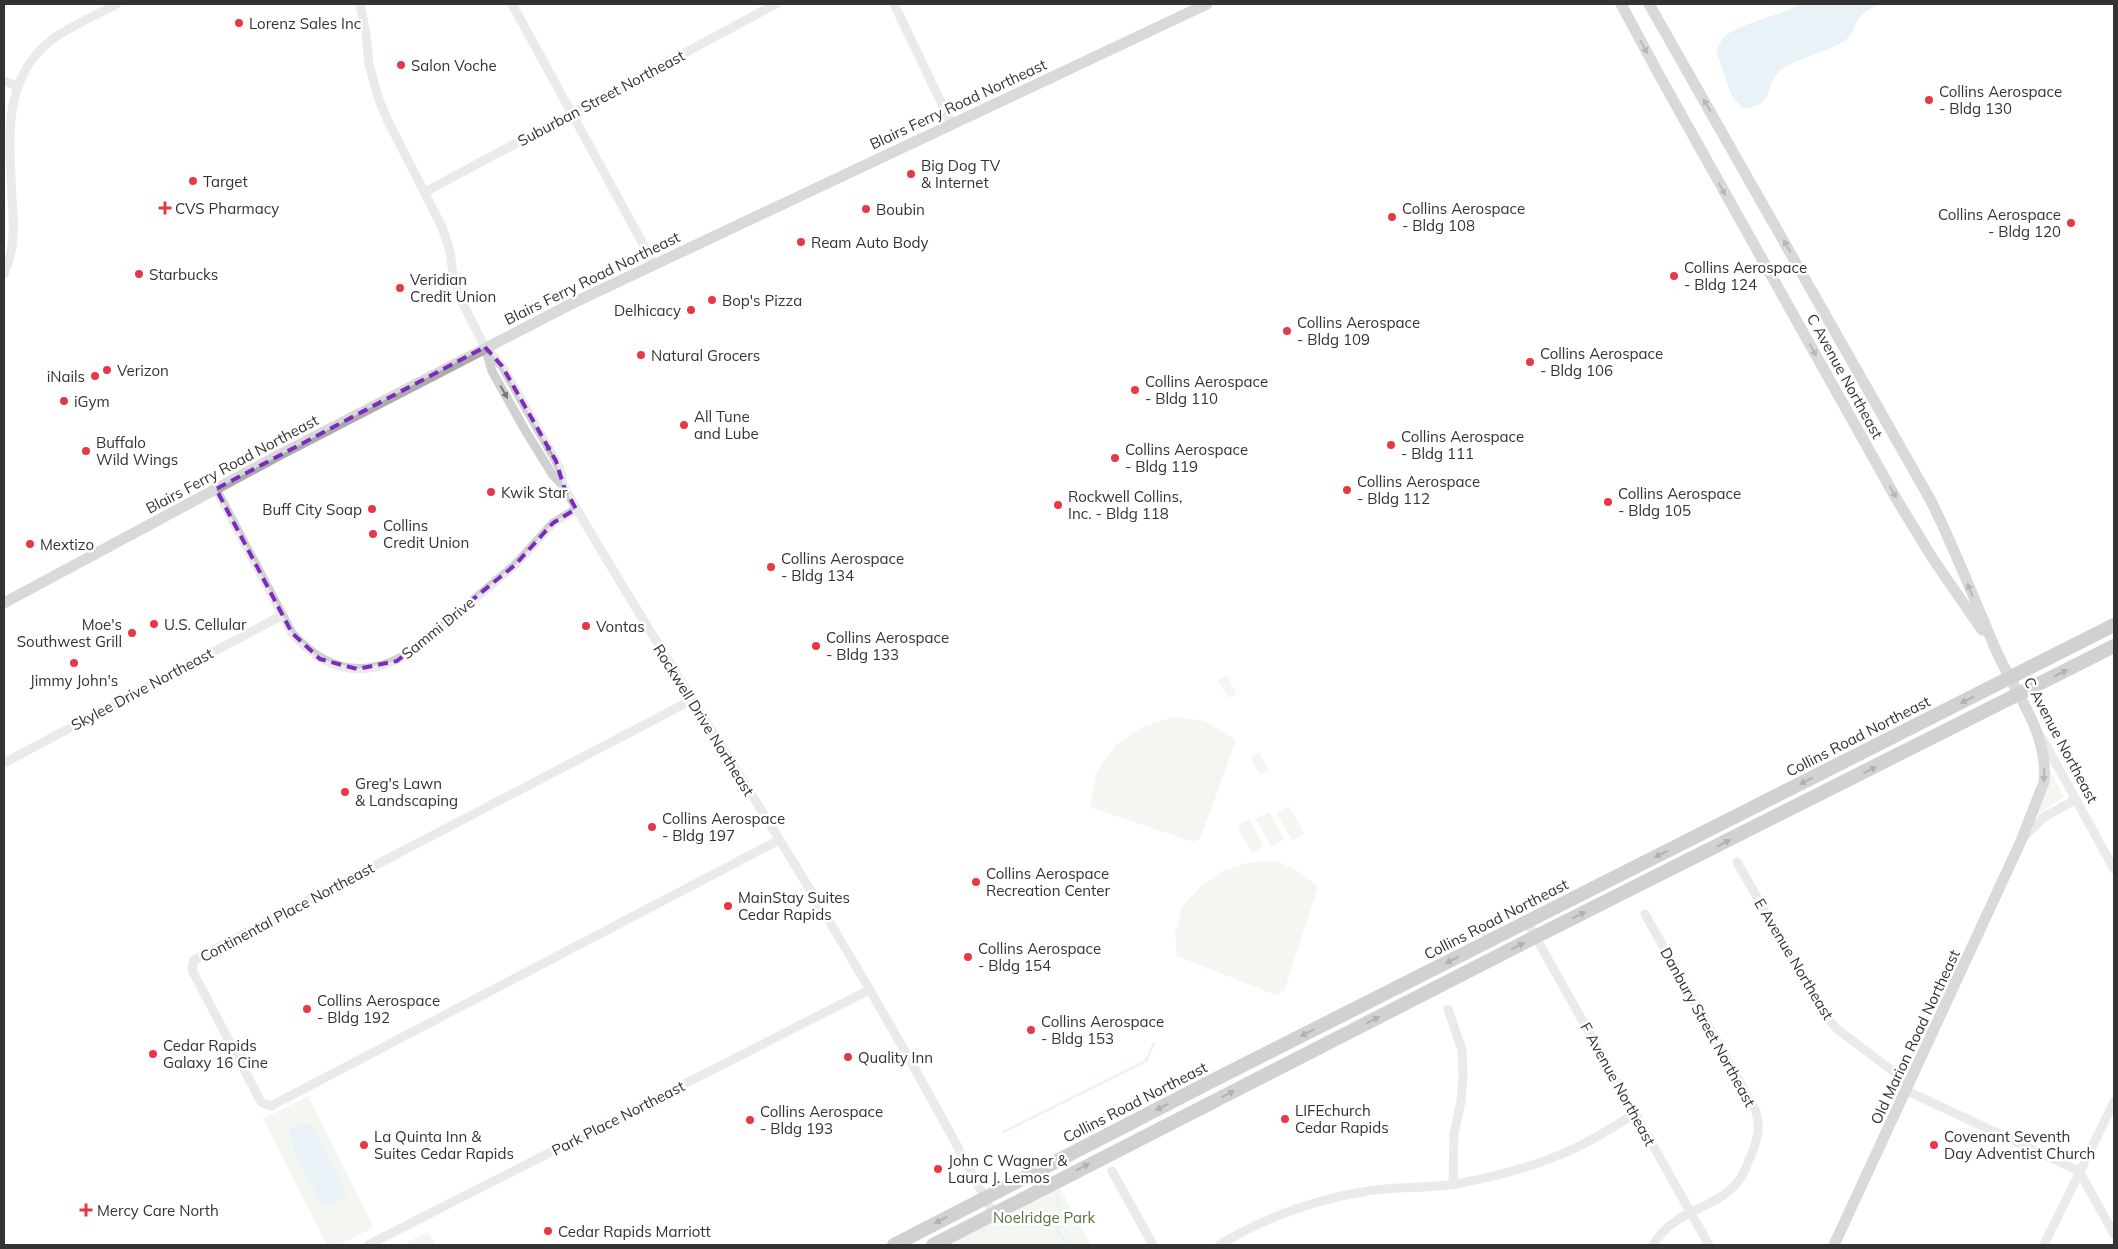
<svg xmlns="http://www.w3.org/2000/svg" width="2118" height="1249" viewBox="0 0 2118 1249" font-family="Mulish,sans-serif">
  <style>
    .green { fill: #e6ecdf }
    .water { fill: #cfe2ee }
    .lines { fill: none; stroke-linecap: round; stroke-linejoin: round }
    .stream { stroke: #cfe2ee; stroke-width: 2.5 }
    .minor { stroke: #d0d0d0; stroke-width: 9 }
    .major { stroke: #ababab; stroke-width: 11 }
    .highway { stroke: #9a9a9a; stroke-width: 14 }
    .oneway { fill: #636363 }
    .oneway2 { fill: #7a7a7a }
    .oneway3 { fill: #525252 }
    .marked { fill: none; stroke: #7b2cbf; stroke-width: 4; stroke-dasharray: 10 6; stroke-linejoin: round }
    .poi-dot { fill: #e63946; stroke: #fff; stroke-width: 2 }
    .labels { text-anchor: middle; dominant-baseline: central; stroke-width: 5; stroke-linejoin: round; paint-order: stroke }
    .poi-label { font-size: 15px; fill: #333; stroke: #fff; text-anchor: start }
    .street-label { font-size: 15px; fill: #333; stroke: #fff }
    .park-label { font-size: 15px; fill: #56703f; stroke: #fff }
  </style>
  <rect width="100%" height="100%" fill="#fff"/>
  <g class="green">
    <polygon points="1227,675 1237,694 1228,698 1218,680"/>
    <polygon points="1174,717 1205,721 1236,740 1200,839 1193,842 1090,807 1097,771 1116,745 1142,727"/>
    <polygon points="1259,752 1269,770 1260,775 1250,757"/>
    <polygon points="2050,770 2064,797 2034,817 2049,772"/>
    <polygon points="1289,806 1304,833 1292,840 1276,813"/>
    <polygon points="1269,812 1284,839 1271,846 1256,819"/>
    <polygon points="1249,819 1264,846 1252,853 1237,826"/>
    <polygon points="1277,861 1299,872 1318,887 1284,991 1276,995 1177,956 1175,933 1182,907 1202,886 1225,870 1252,862"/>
    <polygon points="308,1096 374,1227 338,1245 327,1245 263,1119"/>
    <polygon points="1056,1181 1091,1245 933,1245"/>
    <polygon points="429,1232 435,1245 401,1245"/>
  </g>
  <g class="water">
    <path d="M1800,4H1879C1870,8 1861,14 1856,23C1854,28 1852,34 1849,37C1837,50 1799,57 1782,69C1762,84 1777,107 1742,108L1732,96L1716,51C1718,46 1721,41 1724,37C1741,22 1778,17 1800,4Z"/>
    <polygon points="299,1123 311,1124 343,1183 345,1195 334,1205 323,1206 294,1152 289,1130"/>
  </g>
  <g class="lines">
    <g class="stream">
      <polyline points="1003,1132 1146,1061 1154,1043"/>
      <polyline points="1057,1194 1060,1216 1057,1230 1068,1245"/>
    </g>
    <g class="minor">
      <path d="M360,4L366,34L369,64L378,97L387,119L442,227L450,251L453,275L461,300L485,347L492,371L525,430L552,474L564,487C642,623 728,754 809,888C874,994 935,1103 993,1213"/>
      <polyline points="512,4 654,264"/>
      <polyline points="894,4 951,123"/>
      <polyline points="4,81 16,86"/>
      <polyline points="425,192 776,4"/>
      <path d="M4,274C15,250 14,225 12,199C10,140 0,78 54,38C73,25 96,15 117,4"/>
      <polyline points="487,349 502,366 556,461 562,474 563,487"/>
      <path d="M216,489L292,633C328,674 369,680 415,649L515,565L553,523L576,509"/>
      <polyline points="692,700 194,960 192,970 261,1102 271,1106 779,840"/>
      <polyline points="2042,738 2114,869"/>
      <polyline points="4,763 281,616"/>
      <polyline points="2026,835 2044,817 2075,800"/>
      <polyline points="1737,862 1821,1010 1837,1029 1910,1084"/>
      <path d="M1645,914L1755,1109C1761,1126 1758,1137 1752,1153C1747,1164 1744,1176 1736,1184C1713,1210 1673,1210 1653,1245"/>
      <polyline points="1527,922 1709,1245"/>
      <polyline points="1448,1009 1462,1050 1463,1077 1461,1101 1454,1134 1453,1184"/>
      <polyline points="1907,1091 2079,1171 2114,1234"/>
      <polyline points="1112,1171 1153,1245"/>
      <polyline points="368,1245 869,990"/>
      <path d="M1219,1245C1264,1218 1316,1199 1368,1191C1397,1186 1427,1189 1456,1184C1494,1177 1533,1167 1569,1151C1592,1141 1614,1126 1635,1114"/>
      <polyline points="2044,1245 2114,1102"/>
    </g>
    <g class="major">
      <polyline points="1621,4 1658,73 1897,500 1933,559 1982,630"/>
      <path d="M1649,4L1931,501C1955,549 1974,599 1995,648C2014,692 2049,732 2044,782L2021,841L1834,1245"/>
      <polyline points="4,603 279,455 573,303 1207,4"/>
    </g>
    <g class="highway">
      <polyline points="894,1245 1210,1082 2114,625"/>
      <polyline points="933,1245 1535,937 2114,646"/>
    </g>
  </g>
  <defs><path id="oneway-solid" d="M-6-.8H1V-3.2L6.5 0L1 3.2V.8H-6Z" transform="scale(1.25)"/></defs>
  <g class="oneway">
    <use href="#oneway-solid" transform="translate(1644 47) rotate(62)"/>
    <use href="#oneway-solid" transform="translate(1707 105) rotate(-120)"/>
    <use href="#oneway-solid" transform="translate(1722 189) rotate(61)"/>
    <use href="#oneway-solid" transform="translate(1787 246) rotate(-119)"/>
    <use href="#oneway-solid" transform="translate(1813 350) rotate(61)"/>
    <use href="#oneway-solid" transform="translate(1893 492) rotate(61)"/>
    <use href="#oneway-solid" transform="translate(1970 590) rotate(-113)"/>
    <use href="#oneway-solid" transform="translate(2044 775) rotate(93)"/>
  </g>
  <g class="oneway2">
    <use href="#oneway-solid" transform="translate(504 392) rotate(61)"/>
    <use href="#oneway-solid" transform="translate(550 450) rotate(-120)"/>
  </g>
  <g class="oneway3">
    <use href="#oneway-solid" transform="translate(2061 673) rotate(-27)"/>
    <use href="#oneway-solid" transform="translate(1967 700) rotate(153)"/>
    <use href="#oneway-solid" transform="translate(1870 770) rotate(-27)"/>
    <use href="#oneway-solid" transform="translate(1806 781) rotate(153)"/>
    <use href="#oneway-solid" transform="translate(1724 843) rotate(-26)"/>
    <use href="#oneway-solid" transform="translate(1661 854) rotate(153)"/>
    <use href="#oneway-solid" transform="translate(1579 915) rotate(-26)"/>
    <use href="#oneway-solid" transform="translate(1518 946) rotate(-27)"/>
    <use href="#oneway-solid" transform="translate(1452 960) rotate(153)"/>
    <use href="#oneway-solid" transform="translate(1373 1020) rotate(-27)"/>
    <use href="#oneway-solid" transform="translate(1307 1033) rotate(153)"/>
    <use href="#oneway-solid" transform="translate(1228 1094) rotate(-27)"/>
    <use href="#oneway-solid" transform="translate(1162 1107) rotate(153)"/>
    <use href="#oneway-solid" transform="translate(1083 1167) rotate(-27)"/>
    <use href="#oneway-solid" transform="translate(941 1220) rotate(152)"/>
  </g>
  <path d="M0 0H2118V1249H0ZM485,347L502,366L556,461L564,487L576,509L553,523L515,565L397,661L357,669L320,659L292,633L216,489Z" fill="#fff" fill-opacity=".55" fill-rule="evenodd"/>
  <path class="marked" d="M485,347L502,366L556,461L564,487L576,509L553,523L515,565L397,661L357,669L320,659L292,633L216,489Z"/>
  <g class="poi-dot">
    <circle cx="239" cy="23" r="5"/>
    <circle cx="401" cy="65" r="5"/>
    <circle cx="1929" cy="100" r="5"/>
    <circle cx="911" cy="174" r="5"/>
    <circle cx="193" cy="181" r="5"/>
    <path d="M162.5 200.5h5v5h5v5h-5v5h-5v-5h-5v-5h5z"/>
    <circle cx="866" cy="209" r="5"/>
    <circle cx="1392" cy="217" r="5"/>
    <circle cx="2071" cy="223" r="5"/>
    <circle cx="801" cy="242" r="5"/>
    <circle cx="139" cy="274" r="5"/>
    <circle cx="1674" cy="276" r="5"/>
    <circle cx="400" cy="288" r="5"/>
    <circle cx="712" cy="300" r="5"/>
    <circle cx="691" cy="310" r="5"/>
    <circle cx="1287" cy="331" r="5"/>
    <circle cx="641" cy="355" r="5"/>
    <circle cx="1530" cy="362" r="5"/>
    <circle cx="107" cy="370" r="5"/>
    <circle cx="95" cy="376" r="5"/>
    <circle cx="1135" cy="390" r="5"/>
    <circle cx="64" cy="401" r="5"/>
    <circle cx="684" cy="425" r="5"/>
    <circle cx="1391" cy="445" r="5"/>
    <circle cx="86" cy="451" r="5"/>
    <circle cx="1115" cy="458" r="5"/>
    <circle cx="1347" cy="490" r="5"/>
    <circle cx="491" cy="492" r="5"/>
    <circle cx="1608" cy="502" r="5"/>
    <circle cx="1058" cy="505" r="5"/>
    <circle cx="372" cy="509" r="5"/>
    <circle cx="373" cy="534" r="5"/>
    <circle cx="30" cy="544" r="5"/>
    <circle cx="771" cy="567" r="5"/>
    <circle cx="154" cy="624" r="5"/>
    <circle cx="586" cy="626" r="5"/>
    <circle cx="132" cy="633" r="5"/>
    <circle cx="816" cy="646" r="5"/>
    <circle cx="74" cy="663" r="5"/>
    <circle cx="345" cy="792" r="5"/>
    <circle cx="652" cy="827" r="5"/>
    <circle cx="976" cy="882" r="5"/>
    <circle cx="728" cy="906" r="5"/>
    <circle cx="968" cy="957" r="5"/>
    <circle cx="307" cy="1009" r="5"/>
    <circle cx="1031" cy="1030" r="5"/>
    <circle cx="153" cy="1054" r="5"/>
    <circle cx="848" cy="1057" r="5"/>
    <circle cx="1285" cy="1119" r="5"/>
    <circle cx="750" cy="1120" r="5"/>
    <circle cx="364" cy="1145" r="5"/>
    <circle cx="1934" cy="1145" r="5"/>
    <circle cx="938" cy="1169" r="5"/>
    <path d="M83.5 1202.5h5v5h5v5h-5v5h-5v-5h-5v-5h5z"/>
    <circle cx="548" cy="1231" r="5"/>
  </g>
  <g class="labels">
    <g class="poi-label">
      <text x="249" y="23">Lorenz Sales Inc</text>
      <text x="411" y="65">Salon Voche</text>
      <text x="1939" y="91">Collins Aerospace<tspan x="1939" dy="17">- Bldg 130</tspan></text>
      <text x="921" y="165">Big Dog TV<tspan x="921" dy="17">&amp; Internet</tspan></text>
      <text x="203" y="181">Target</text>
      <text x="175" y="208">CVS Pharmacy</text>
      <text x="1402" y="208">Collins Aerospace<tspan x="1402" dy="17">- Bldg 108</tspan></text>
      <text x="876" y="209">Boubin</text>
      <text x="2061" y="214" text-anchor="end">Collins Aerospace<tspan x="2061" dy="17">- Bldg 120</tspan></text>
      <text x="811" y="242">Ream Auto Body</text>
      <text x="1684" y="267">Collins Aerospace<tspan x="1684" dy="17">- Bldg 124</tspan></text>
      <text x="149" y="274">Starbucks</text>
      <text x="410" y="279">Veridian<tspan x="410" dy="17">Credit Union</tspan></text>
      <text x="722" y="300">Bop's Pizza</text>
      <text x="681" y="310" text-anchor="end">Delhicacy</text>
      <text x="1297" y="322">Collins Aerospace<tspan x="1297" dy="17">- Bldg 109</tspan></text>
      <text x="1540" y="353">Collins Aerospace<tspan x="1540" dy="17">- Bldg 106</tspan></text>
      <text x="651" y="355">Natural Grocers</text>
      <text x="117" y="370">Verizon</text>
      <text x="85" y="376" text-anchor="end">iNails</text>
      <text x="1145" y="381">Collins Aerospace<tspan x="1145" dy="17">- Bldg 110</tspan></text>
      <text x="74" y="401">iGym</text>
      <text x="694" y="416">All Tune<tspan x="694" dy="17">and Lube</tspan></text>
      <text x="1401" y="436">Collins Aerospace<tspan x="1401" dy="17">- Bldg 111</tspan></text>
      <text x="96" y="442">Buffalo<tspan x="96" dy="17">Wild Wings</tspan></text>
      <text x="1125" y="449">Collins Aerospace<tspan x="1125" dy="17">- Bldg 119</tspan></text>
      <text x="1357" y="481">Collins Aerospace<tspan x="1357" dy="17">- Bldg 112</tspan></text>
      <text x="501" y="492">Kwik Star</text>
      <text x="1618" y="493">Collins Aerospace<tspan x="1618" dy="17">- Bldg 105</tspan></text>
      <text x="1068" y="496">Rockwell Collins,<tspan x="1068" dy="17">Inc. - Bldg 118</tspan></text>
      <text x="362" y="509" text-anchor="end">Buff City Soap</text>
      <text x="383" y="525">Collins<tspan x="383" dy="17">Credit Union</tspan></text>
      <text x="40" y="544">Mextizo</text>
      <text x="781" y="558">Collins Aerospace<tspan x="781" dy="17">- Bldg 134</tspan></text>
      <text x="122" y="624" text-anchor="end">Moe's<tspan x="122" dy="17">Southwest Grill</tspan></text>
      <text x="164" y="624">U.S. Cellular</text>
      <text x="596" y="626">Vontas</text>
      <text x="826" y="637">Collins Aerospace<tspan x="826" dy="17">- Bldg 133</tspan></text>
      <text x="74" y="680" text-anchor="middle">Jimmy John's</text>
      <text x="355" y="783">Greg's Lawn<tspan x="355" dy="17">&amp; Landscaping</tspan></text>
      <text x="662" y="818">Collins Aerospace<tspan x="662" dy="17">- Bldg 197</tspan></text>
      <text x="986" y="873">Collins Aerospace<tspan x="986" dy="17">Recreation Center</tspan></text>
      <text x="738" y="897">MainStay Suites<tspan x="738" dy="17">Cedar Rapids</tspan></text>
      <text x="978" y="948">Collins Aerospace<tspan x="978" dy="17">- Bldg 154</tspan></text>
      <text x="317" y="1000">Collins Aerospace<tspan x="317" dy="17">- Bldg 192</tspan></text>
      <text x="1041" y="1021">Collins Aerospace<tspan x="1041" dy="17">- Bldg 153</tspan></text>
      <text x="163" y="1045">Cedar Rapids<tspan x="163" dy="17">Galaxy 16 Cine</tspan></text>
      <text x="858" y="1057">Quality Inn</text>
      <text x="1295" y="1110">LIFEchurch<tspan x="1295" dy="17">Cedar Rapids</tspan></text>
      <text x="760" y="1111">Collins Aerospace<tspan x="760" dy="17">- Bldg 193</tspan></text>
      <text x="374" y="1136">La Quinta Inn &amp;<tspan x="374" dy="17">Suites Cedar Rapids</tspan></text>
      <text x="1944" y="1136">Covenant Seventh<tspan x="1944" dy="17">Day Adventist Church</tspan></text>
      <text x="948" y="1160">John C Wagner &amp;<tspan x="948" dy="17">Laura J. Lemos</tspan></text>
      <text x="97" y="1210">Mercy Care North</text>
      <text x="558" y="1231">Cedar Rapids Marriott</text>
    </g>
    <g class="street-label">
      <text transform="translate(601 98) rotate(-28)">Suburban Street Northeast</text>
      <text transform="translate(958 104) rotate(-25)">Blairs Ferry Road Northeast</text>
      <text transform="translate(592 278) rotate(-26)">Blairs Ferry Road Northeast</text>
      <text transform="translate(1845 376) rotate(61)">C Avenue Northeast</text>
      <text transform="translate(232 464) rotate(-28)">Blairs Ferry Road Northeast</text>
      <text transform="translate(438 628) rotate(-39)">Sammi Drive</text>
      <text transform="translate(142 689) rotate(-28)">Skylee Drive Northeast</text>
      <text transform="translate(704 720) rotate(58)">Rockwell Drive Northeast</text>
      <text transform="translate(1858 736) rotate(-27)">Collins Road Northeast</text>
      <text transform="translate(2061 740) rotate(62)">C Avenue Northeast</text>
      <text transform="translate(287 912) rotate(-28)">Continental Place Northeast</text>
      <text transform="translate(1496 919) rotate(-27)">Collins Road Northeast</text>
      <text transform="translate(1794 959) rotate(59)">E Avenue Northeast</text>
      <text transform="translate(1708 1027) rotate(61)">Danbury Street Northeast</text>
      <text transform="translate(1915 1037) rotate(-65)">Old Marion Road Northeast</text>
      <text transform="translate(1618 1084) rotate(61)">F Avenue Northeast</text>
      <text transform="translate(1135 1102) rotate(-27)">Collins Road Northeast</text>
      <text transform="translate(618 1118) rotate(-27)">Park Place Northeast</text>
    </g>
    <g class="park-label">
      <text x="1044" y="1217">Noelridge Park</text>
    </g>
  </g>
  <rect width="2118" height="1249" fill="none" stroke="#333333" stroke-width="10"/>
</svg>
